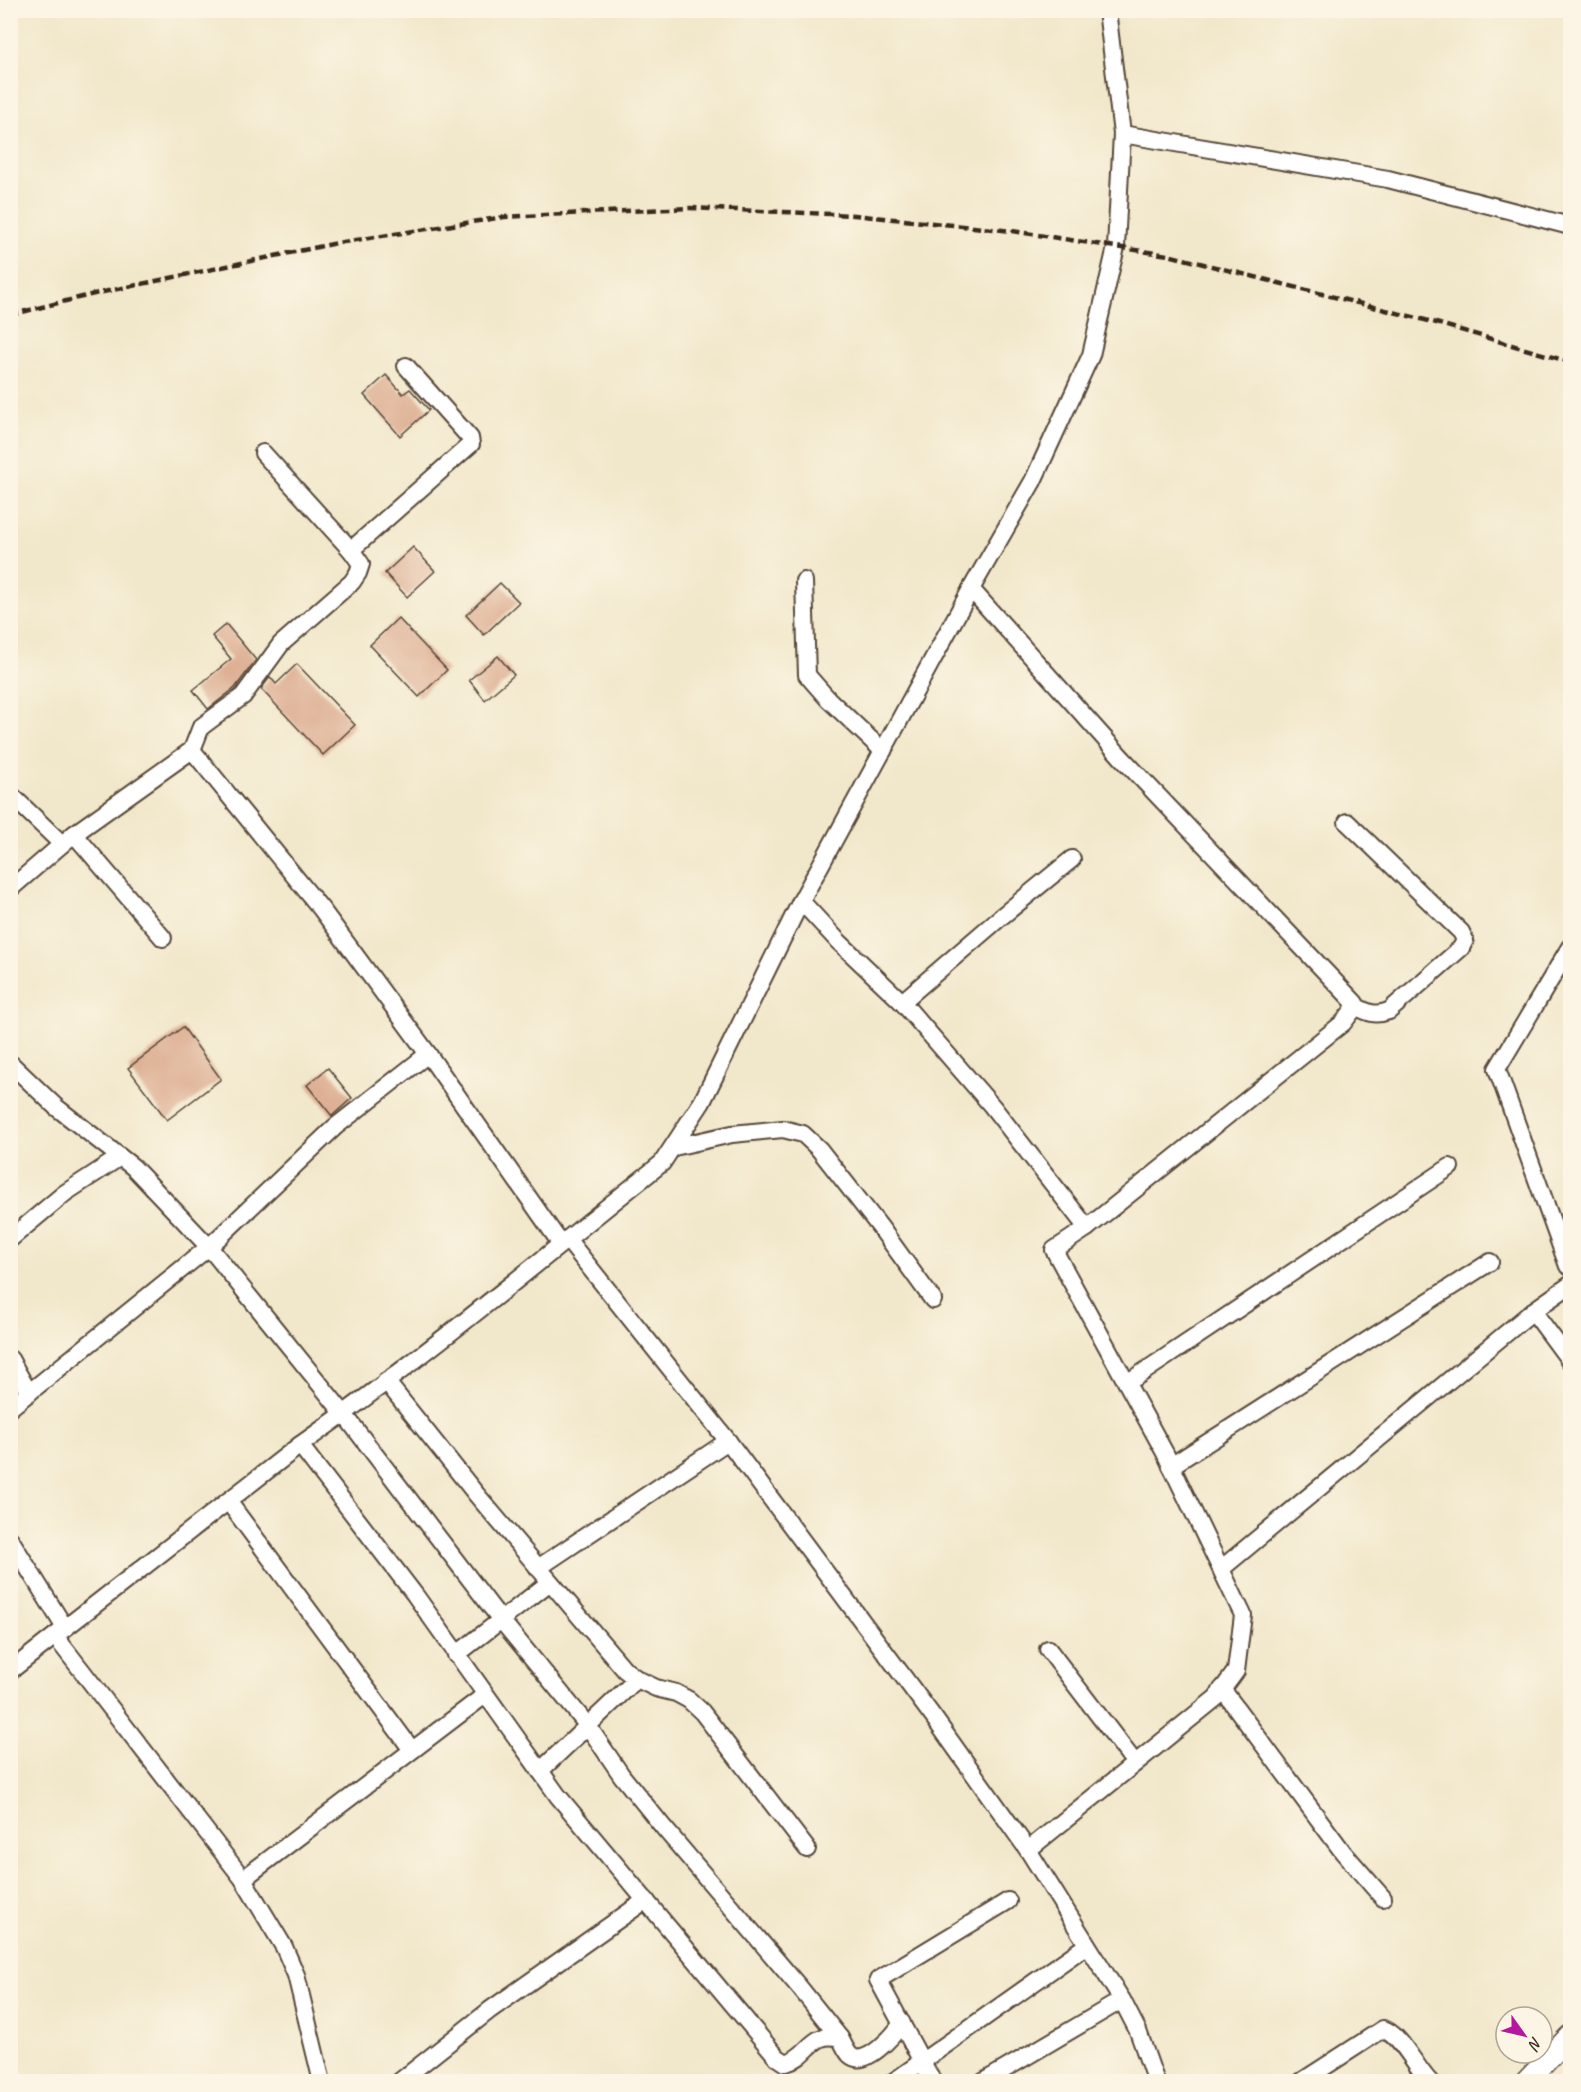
<svg xmlns="http://www.w3.org/2000/svg" width="1581" height="2092" viewBox="0 0 1581 2092" font-family="Caveat,sans-serif">
  <style>
    .building { fill: #dcac8f }
    .lines { fill: none; stroke-linecap: round; stroke-linejoin: round }
    .minor-casing { stroke: #564638; stroke-width: 20 }
    .tertiary-casing { stroke: #564638; stroke-width: 24 }
    .minor { stroke: #fff; stroke-width: 16 }
    .tertiary { stroke: #fff; stroke-width: 21 }
    .rail { stroke: #3b2a1e; stroke-width: 4.5; stroke-dasharray: 9 4.5; stroke-linecap: butt }
  </style>
  <rect width="100%" height="100%" fill="#fcf5e5"/>
  <filter id="ink" filterUnits="userSpaceOnUse"><feTurbulence type="fractalNoise" baseFrequency=".0167" numOctaves="2"/><feDisplacementMap in="SourceGraphic" scale="12" xChannelSelector="R" yChannelSelector="G"/><feConvolveMatrix kernelMatrix="1 2 1 2 8 2 1 2 1" color-interpolation-filters="sRGB"/></filter>
  <filter id="wash" filterUnits="userSpaceOnUse"><feTurbulence type="fractalNoise" baseFrequency=".008" numOctaves="4" result="noise"/><feDisplacementMap in="SourceGraphic" scale="24" xChannelSelector="R" yChannelSelector="G"/><feGaussianBlur stdDeviation="1.35" result="paint"/><feColorMatrix in="noise" values="0 0 0 0 0 0 0 0 0 0 0 0 0 0 0 0 0 1.4 0 .05"/><feComposite in="paint" operator="in"/></filter>
  <g filter="url(#wash)">
    <rect width="100%" height="100%" fill="#f1e7ca"/>
    <g id="blocks">
      <g class="building">
        <polygon points="386,375 403,394 410,389 429,410 400,436 364,395"/>
        <polygon points="413,547 435,571 407,597 385,573"/>
        <polygon points="500,583 519,602 484,635 466,615"/>
        <polygon points="398,618 447,670 419,697 370,645"/>
        <polygon points="226,624 256,660 235,688 208,709 193,690 231,659 212,636"/>
        <polygon points="498,656 514,675 485,700 469,680"/>
        <polygon points="297,664 355,725 323,755 261,689 270,677 276,684"/>
        <polygon points="183,1027 221,1079 167,1120 128,1068"/>
        <polygon points="328,1068 352,1098 332,1116 307,1085"/>
      </g>
    </g>
  </g>
  <g filter="url(#ink)">
    <use href="#blocks" fill-opacity="0" stroke="#564638" stroke-width="1.5"/>
    <g class="lines">
      <g class="minor-casing">
        <g id="minor">
          <polyline points="1122,134 1388,179 1570,226"/>
          <polyline points="351,550 471,444 470,438 406,366"/>
          <polyline points="804,581 807,675 828,699 883,751"/>
          <polyline points="971,589 1122,758 1355,1003 1353,1010 1343,1023 1087,1228"/>
          <polyline points="192,750 201,727 243,696 281,644 352,582 358,573 361,564 351,550 263,453"/>
          <polyline points="10,794 62,844"/>
          <path d="M1347,822L1461,932L1465,940L1461,948L1389,1011C1375,1016 1368,1013 1355,1006"/>
          <polyline points="74,834 163,938"/>
          <polyline points="10,889 74,834 192,750 322,910 428,1054 561,1244"/>
          <polyline points="801,901 838,941 902,1002 992,1106 1087,1228 1054,1250 1165,1453 1243,1615 1236,1671 1216,1698 1028,1850"/>
          <polyline points="902,1002 1002,916 1072,859"/>
          <polyline points="11,1064 56,1107 133,1167 209,1247 344,1414 501,1620 588,1726 622,1776 664,1828 800,1988 840,2038"/>
          <polyline points="674,1147 732,1134 783,1129 803,1134 819,1149 880,1227 933,1300"/>
          <polyline points="10,1239 65,1193 120,1157"/>
          <polyline points="567,1239 728,1441 934,1718 1028,1850 1122,2000 1138,2031 1156,2082"/>
          <polyline points="1568,1266 1497,1069 1570,947"/>
          <polyline points="1533,1311 1570,1361"/>
          <polyline points="10,1359 29,1393"/>
          <polyline points="386,1381 476,1494 625,1670 637,1679 656,1688 676,1693 689,1700 702,1712 807,1849"/>
          <polyline points="1127,1383 1450,1167"/>
          <polyline points="10,1408 209,1247 335,1127 428,1054"/>
          <path d="M300,1445L415,1595L558,1796L777,2057L786,2063C810,2056 811,2030 840,2038C843,2043 846,2051 850,2055C865,2069 894,2035 902,2023"/>
          <polyline points="1171,1466 1490,1262"/>
          <polyline points="228,1501 412,1750"/>
          <polyline points="10,1539 65,1628"/>
          <polyline points="538,1568 728,1441"/>
          <polyline points="1221,1569 1533,1311 1570,1285"/>
          <polyline points="55,1636 243,1879 284,1947 296,1975 322,2082"/>
          <polyline points="1048,1649 1135,1763"/>
          <polyline points="456,1655 550,1582"/>
          <path d="M10,1671L300,1445C425,1357 543,1258 662,1163L702,1102L801,901L971,589L1033,481L1091,355L1116,247L1122,134L1107,10"/>
          <polyline points="1222,1689 1343,1852 1383,1898"/>
          <polyline points="540,1771 637,1679"/>
          <polyline points="243,1879 485,1695"/>
          <polyline points="399,2082 490,2010 646,1900"/>
          <polyline points="893,2082 1087,1945"/>
          <polyline points="933,2082 878,1980 1008,1901"/>
          <polyline points="983,2082 1122,2000"/>
          <path d="M1301,2082L1383,2029C1400,2033 1416,2068 1430,2082"/>
        </g>
      </g>
      <g class="tertiary-casing">
        <polyline id="tertiary" points="1526,2082 1570,2036"/>
      </g>
      <use href="#minor" class="minor"/>
      <use href="#tertiary" class="tertiary"/>
      <polyline class="rail" points="10,315 94,294 337,243 504,217 689,208 854,215 1012,231 1168,255 1433,322 1570,362"/>
    </g>
  </g>
  <rect width="1581" height="2092" fill="none" stroke="#fcf5e5" stroke-width="36"/>
  <g transform="translate(1524 2035) rotate(124)"><circle r="28" fill="#fcf5e5" stroke="#afa495" stroke-width="1.5"/>
  <path d="M0-4.5L10 22L0 15L-10 22Z" fill="#b5179e"/>
  <text y="-9" font-size="16" font-weight="bold" text-anchor="middle" fill="#3b2a1e">N</text>
  </g>
</svg>
